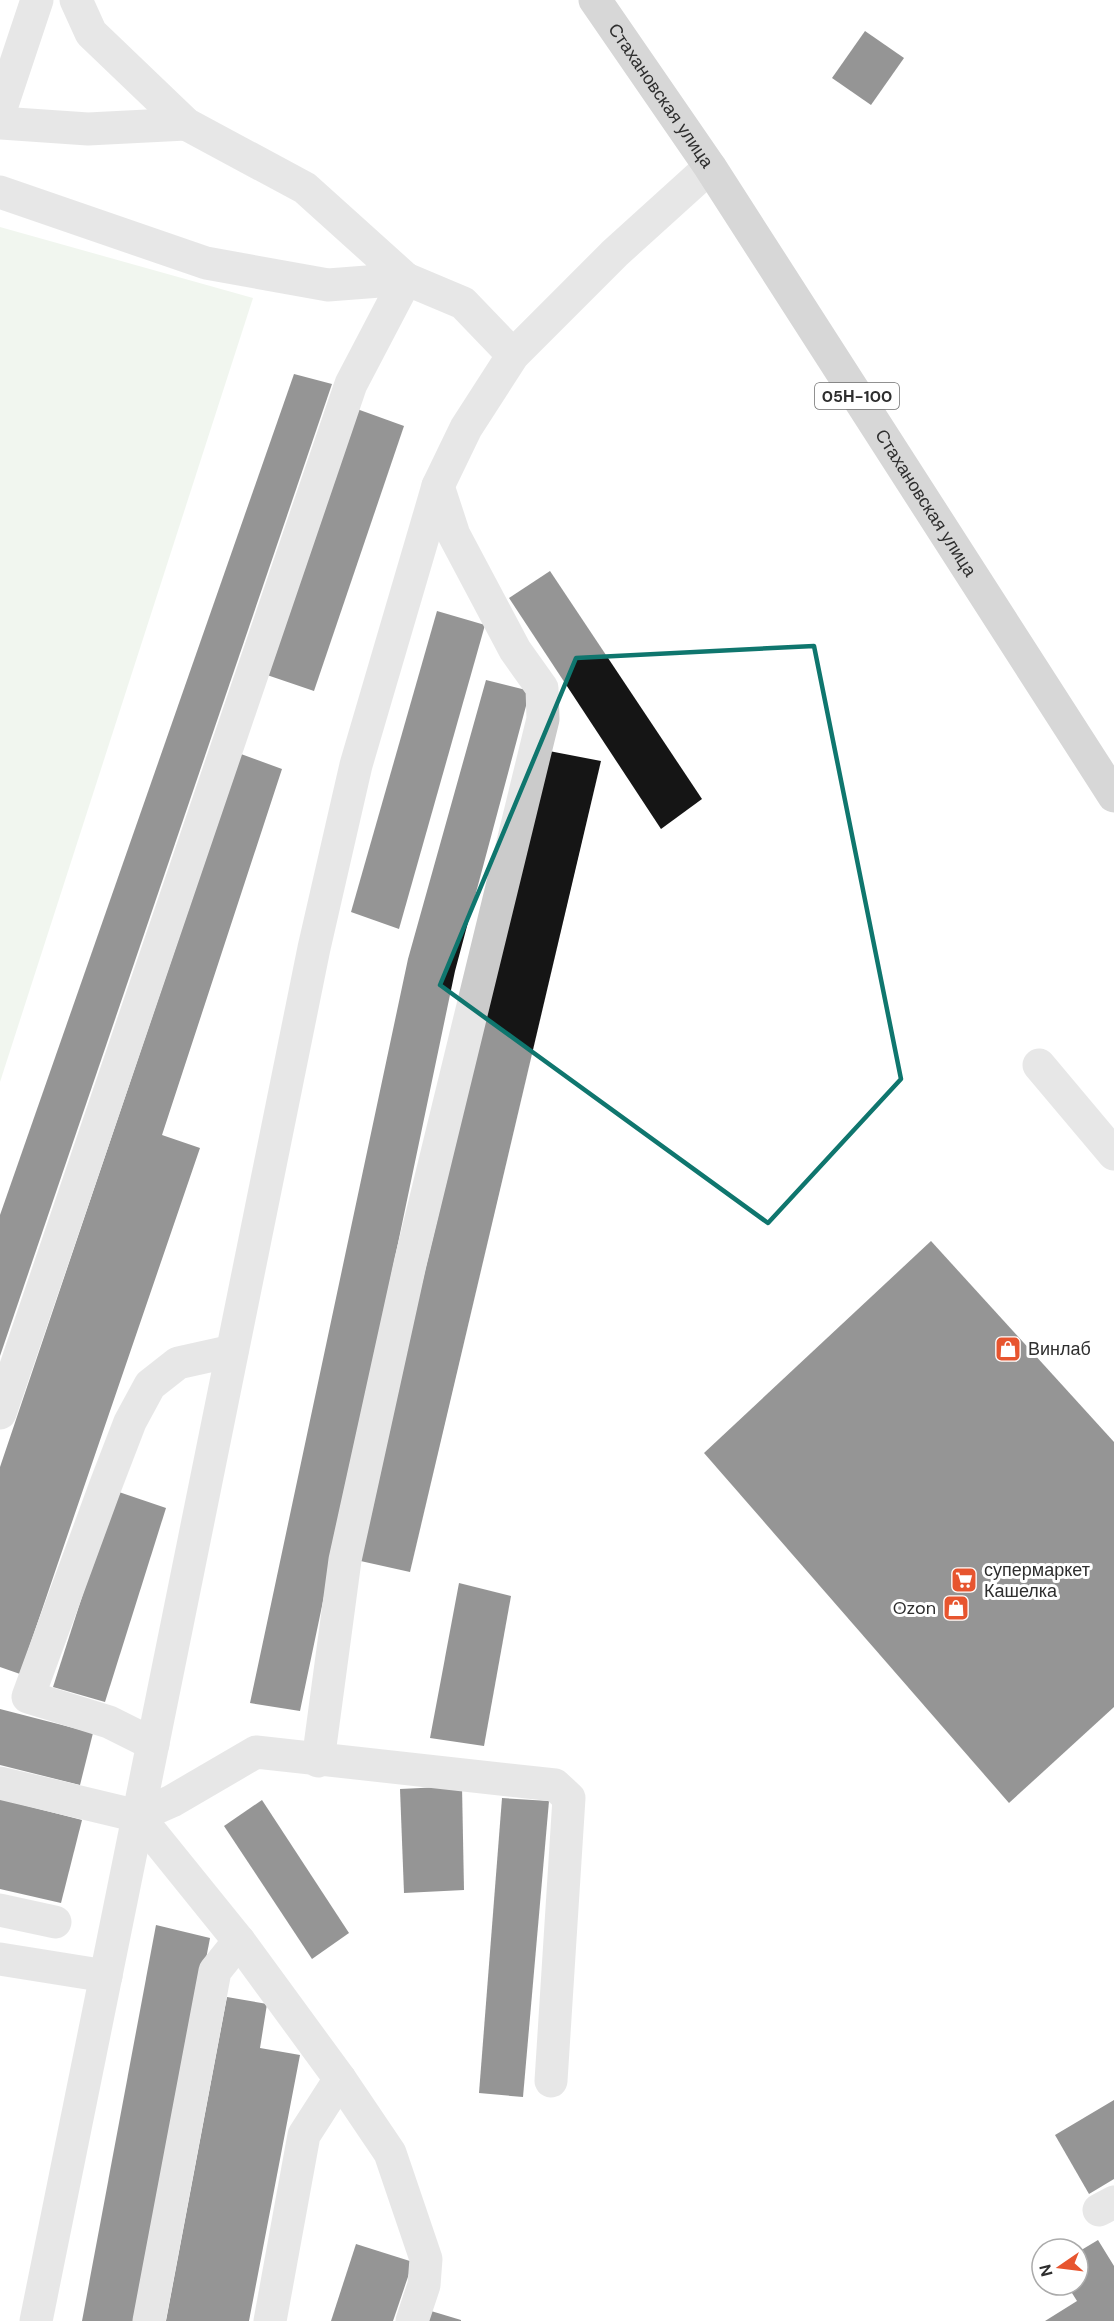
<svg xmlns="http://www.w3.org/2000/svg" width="1114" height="2321" viewBox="0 0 1114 2321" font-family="'DM Sans',sans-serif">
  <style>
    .green { fill: #e0ecdc }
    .building { fill: #151515 }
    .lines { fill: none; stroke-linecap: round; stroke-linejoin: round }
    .minor { stroke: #cbcbcb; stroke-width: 33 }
    .major { stroke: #a6a6a6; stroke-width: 33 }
    .marked { fill: none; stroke: #0f766e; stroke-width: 4.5; stroke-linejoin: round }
    .labels { text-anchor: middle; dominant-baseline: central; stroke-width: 6; stroke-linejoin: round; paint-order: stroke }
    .shield { fill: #fff; stroke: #6d6d6d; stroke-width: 1.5 }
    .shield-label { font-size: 16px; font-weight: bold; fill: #2e2e2e }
    .street-label { font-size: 18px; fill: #2e2e2e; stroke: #fff }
    .poi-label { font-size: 18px; fill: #2e2e2e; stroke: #fff; text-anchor: start }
  </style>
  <rect width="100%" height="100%" fill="#fff"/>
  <polygon class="green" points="0,227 253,298 0,1082"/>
  <g class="building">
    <polygon points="865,31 904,58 871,105 832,78"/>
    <polygon points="294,374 332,384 0,1356 0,1215"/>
    <polygon points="357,409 404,426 314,691 267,675"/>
    <polygon points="550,571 702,799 661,829 509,598"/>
    <polygon points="437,611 485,625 399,929 351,912"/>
    <polygon points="486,680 530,691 455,971 300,1711 250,1703 408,959"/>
    <polygon points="549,751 601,761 410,1572 356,1560"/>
    <polygon points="241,754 282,769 162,1135 200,1148 20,1674 0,1667 0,1467"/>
    <polygon points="931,1241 1114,1442 1114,1707 1009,1803 704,1453"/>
    <polygon points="116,1491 166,1508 105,1702 53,1687"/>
    <polygon points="459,1583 511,1596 484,1746 430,1738"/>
    <polygon points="0,1709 93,1733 80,1785 0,1765"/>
    <polygon points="462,1786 464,1890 404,1893 400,1789"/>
    <polygon points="502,1798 549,1801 523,2097 479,2093"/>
    <polygon points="0,1799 82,1820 61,1903 0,1889"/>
    <polygon points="262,1800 349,1933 312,1959 224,1826"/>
    <polygon points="156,1925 210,1938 137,2321 82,2321"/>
    <polygon points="227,1997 267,2004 260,2048 300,2055 249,2321 166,2321"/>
    <polygon points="1114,2100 1114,2179 1089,2194 1055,2135"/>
    <polygon points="1098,2240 1114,2266 1114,2321 1045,2321 1077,2301 1067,2285 1078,2285 1078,2252"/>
    <polygon points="356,2244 413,2262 393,2321 331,2321"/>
    <polygon points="431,2311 461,2320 461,2321 428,2321"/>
  </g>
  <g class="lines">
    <g class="minor">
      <polyline points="0,111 37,0"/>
      <polyline points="0,123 88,129 186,124"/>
      <polyline points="0,192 206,263 328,285 406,279 305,188 186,124 91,33 76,0"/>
      <polyline points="1039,1065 1114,1154"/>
      <polyline points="0,1413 351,384 406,279 463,303 513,355"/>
      <polyline points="153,1744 109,1722 28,1697 105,1487 130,1422 150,1385 178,1363 232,1351"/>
      <polyline points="318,1761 345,1560 410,1264 543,719 542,688 515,650 454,535 438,486"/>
      <polyline points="0,1783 138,1816"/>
      <polyline points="0,1910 55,1922"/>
      <polyline points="0,1959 106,1976"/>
      <polyline points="1099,2210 1114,2202"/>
      <polyline points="36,2321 314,948 356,765 438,486 466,428 513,355 615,253 710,167"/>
      <polyline points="149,2321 215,1971 239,1941"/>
      <polyline points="270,2321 304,2135 340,2079"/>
      <polyline points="412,2321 424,2285 426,2259 390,2153 340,2079 239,1941 138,1816 172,1801 256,1752 555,1785 569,1798 551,2081"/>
    </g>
    <path class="major" id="s1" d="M595,0L710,167L1114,796"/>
  </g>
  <path d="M0 0H1114V2321H0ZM814,646L901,1079L768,1223L440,985L576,658Z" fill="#fff" fill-opacity=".55" fill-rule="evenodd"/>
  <path class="marked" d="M814,646L901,1079L768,1223L440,985L576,658Z"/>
  <defs>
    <g id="shop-square" transform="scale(1.35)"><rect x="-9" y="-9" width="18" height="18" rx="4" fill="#e7552f" stroke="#fff"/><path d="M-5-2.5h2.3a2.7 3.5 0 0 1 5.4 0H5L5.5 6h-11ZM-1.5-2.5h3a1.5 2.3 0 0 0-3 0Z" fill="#fff"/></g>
    <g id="supermarket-square" transform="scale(1.35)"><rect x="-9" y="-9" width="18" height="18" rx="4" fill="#e7552f" stroke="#fff"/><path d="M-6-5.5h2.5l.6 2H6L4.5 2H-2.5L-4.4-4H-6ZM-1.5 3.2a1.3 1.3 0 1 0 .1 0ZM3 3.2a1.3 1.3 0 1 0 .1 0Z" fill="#fff"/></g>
  </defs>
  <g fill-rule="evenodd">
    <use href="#shop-square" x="1008" y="1349"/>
    <use href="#supermarket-square" x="964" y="1580"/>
    <use href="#shop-square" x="956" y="1608"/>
  </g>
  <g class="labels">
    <rect class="shield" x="815" y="383" width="84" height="26" rx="4.5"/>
    <g class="shield-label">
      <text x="857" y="396">05Н-100</text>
    </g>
    <g class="street-label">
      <text stroke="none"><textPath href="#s1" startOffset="116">Стахановская улица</textPath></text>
      <text stroke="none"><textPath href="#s1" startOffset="602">Стахановская улица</textPath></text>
    </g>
    <g class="poi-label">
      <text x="1028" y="1349">Винлаб</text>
      <text x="984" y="1570">супермаркет<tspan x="984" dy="21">Кашелка</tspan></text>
      <text x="936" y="1608" text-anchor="end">Ozon</text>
    </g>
  </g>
  <g transform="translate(1060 2267) rotate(256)"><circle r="28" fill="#ffffff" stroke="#ababab" stroke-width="1.5"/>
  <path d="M0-4.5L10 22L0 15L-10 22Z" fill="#e7552f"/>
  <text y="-9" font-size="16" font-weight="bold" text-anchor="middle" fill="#2e2e2e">N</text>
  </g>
</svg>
